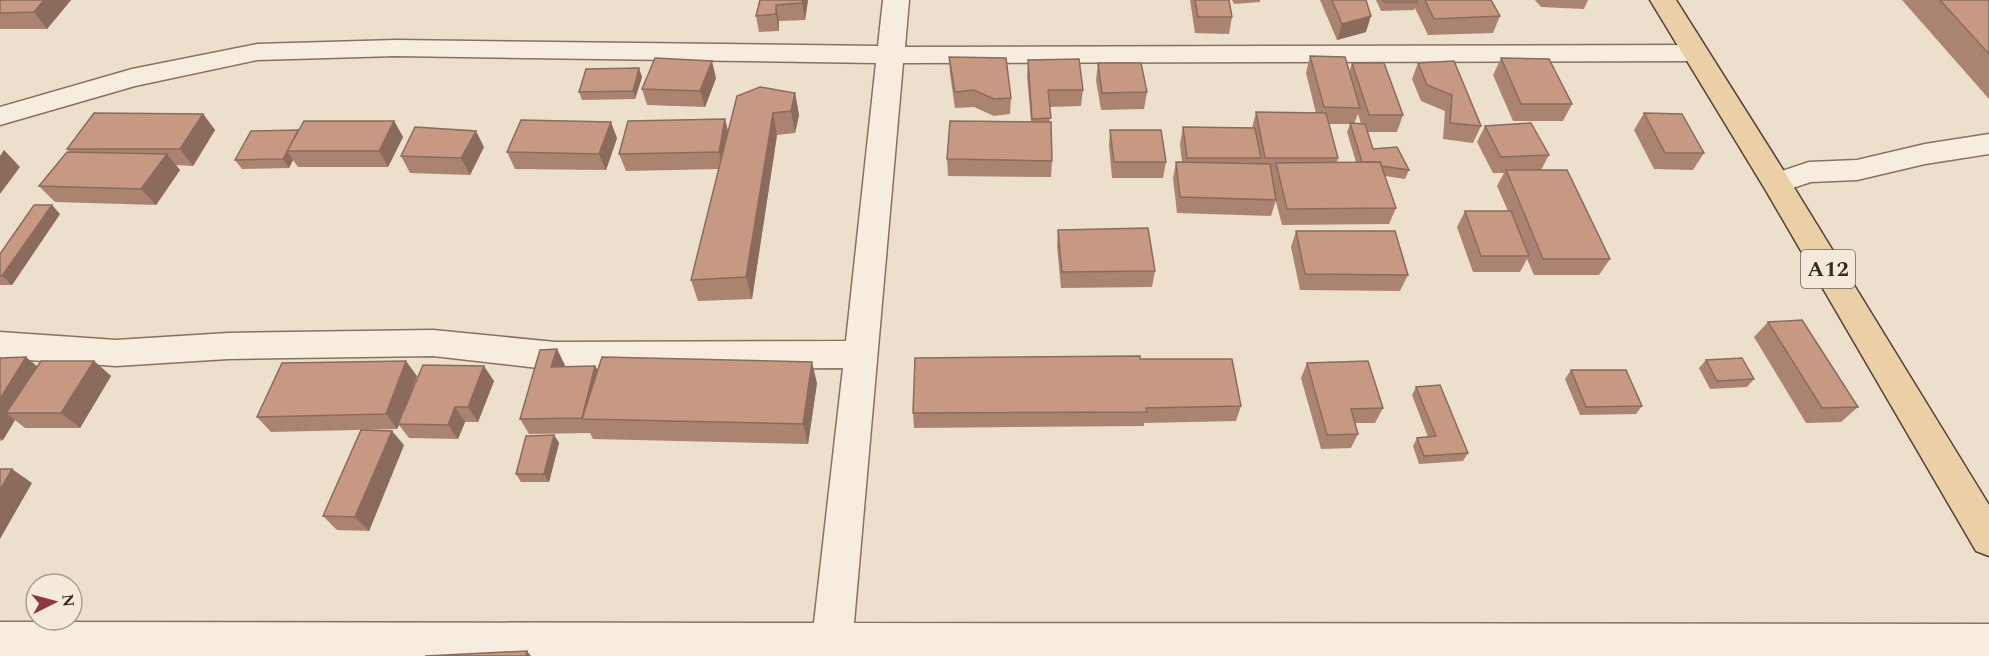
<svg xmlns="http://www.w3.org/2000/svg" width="1989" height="656" viewBox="0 0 1989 656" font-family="Spectral,serif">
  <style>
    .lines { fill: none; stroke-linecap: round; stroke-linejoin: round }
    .street-casing { stroke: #887160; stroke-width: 3 }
    .primary-casing { stroke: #564033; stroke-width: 3 }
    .street { fill: #f7edde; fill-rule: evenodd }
    .primary { fill: #ebcfa6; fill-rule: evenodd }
    .wall { fill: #ab8471; fill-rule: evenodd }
    .shaded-wall { fill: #8b6b5c }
    .building { fill: #c79983; stroke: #8b6b5c; stroke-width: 1.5 }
    .labels { text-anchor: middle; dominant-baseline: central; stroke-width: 4.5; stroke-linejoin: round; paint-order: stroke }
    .shield { fill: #f4eada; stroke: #716459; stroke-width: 1.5 }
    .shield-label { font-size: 22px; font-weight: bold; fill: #392b22 }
  </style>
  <rect width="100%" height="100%" fill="#ecdfcb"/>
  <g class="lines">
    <g class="street-casing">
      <g id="street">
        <polygon points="883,0 909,0 905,47 1695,45 1704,47 1708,53 1704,59 1695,61 903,63 854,623 1989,624 1989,656 0,656 0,622 814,623 843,368 555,370 433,356 228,359 116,366 0,358 0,332 116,340 228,333 433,330 555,342 846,341 876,63 396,56 257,60 135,86 0,125 0,107 132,69 257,44 396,40 878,46"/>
        <polygon points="1989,134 1989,154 1925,164 1857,180 1811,182 1777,193 1767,190 1762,183 1767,176 1809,162 1857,160 1925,144"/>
      </g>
    </g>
    <g class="primary-casing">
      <polygon id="primary" points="1650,0 1676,0 1787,176 1989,505 1989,556 1976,551 1765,189"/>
    </g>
    <use href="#street" class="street"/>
    <use href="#primary" class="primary"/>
  </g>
  <g class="wall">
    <polygon points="0,0 71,0 47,29 0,29"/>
    <polygon points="760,0 808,0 805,20 779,21 779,31 759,32 756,16"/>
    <polygon points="1190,0 1229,0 1232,17 1229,34 1195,33"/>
    <polygon points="1232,0 1260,0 1260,2 1234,4"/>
    <polygon points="1320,0 1366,0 1366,32 1337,40"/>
    <polygon points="1376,0 1491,0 1500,16 1493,33 1428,35 1415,8 1414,10 1381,11"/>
    <polygon points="1535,0 1588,0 1584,9 1541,7"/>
    <polygon points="1902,0 1989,0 1989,99"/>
    <path d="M1310,56L1349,72L1352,63L1403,115L1397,132H1367L1373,149L1409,170L1405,179L1385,176L1396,208L1389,224L1282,225L1275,198L1276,200L1271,216L1177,213L1173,178L1176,162H1182L1180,144L1183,127L1252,128L1256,112L1316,113L1306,73ZM1358,114L1361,124H1354ZM1329,124H1350L1347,132L1356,162H1337L1338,158Z"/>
    <polygon points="949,57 1011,98 1010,114 994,116 974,107 955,108 950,74"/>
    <polygon points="1501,58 1572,104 1563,121 1513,121 1493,75"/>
    <polygon points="1028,60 1083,90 1081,106 1049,107 1052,161 1051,177 948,176 947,159 1031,122 1027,76"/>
    <polygon points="1454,61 1481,126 1473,143 1443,139 1445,111 1421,101 1412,79 1418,63"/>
    <polygon points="1098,63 1147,92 1144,109 1101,110 1096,80"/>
    <polygon points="642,77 635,99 582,100 579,92"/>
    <polygon points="716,78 705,107 647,105 642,89"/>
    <polygon points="795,93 799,115 795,133 777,135 752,299 698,301 691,280 719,169 626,171 619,154 725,119 728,132"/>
    <polygon points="1644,113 1704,153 1693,170 1654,169 1634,130"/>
    <polygon points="203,114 215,130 193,166 176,165 180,170 156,205 55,202 39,186 70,152 67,149"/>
    <polygon points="394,121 403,137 388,167 298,167 293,160 289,168 242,169 235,160 299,130"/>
    <polygon points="1485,126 1549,155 1541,170 1610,259 1599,275 1534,275 1527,259 1520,272 1473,272 1457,227 1465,211 1508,211 1497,186 1504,173 1493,173 1477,142"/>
    <polygon points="1110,130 1166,162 1163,178 1112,178 1109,146"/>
    <polygon points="617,138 606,170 515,169 507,152"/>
    <polygon points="484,147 470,175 410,173 401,156"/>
    <polygon points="60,214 12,285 0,285 0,254"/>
    <polygon points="1058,230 1155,271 1152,287 1061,288 1057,246"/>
    <polygon points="1296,231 1408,275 1400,291 1300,290 1291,247"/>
    <polygon points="1768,322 1858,407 1841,422 1806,423 1754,337"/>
    <polygon points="0,358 37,366 94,361 111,376 80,428 25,428 15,420 3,440 0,441"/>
    <polygon points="1140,359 1241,406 1236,421 1144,423 1144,426 914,428 913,413"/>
    <polygon points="1706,360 1754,379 1747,387 1710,389 1699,368"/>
    <polygon points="1307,363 1383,408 1375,423 1355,423 1358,434 1351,448 1321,449 1301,378"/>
    <polygon points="565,365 564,367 595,366 598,370 817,383 808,444 593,439 590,433 529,434 520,419"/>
    <polygon points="1571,370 1642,406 1636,414 1580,415 1565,379"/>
    <polygon points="417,376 410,394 494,381 478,422 465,422 458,439 409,438 399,425 397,429 271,432 257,417"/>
    <polygon points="1416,387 1468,453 1463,461 1419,464 1413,446 1417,438 1428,437 1412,395"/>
    <polygon points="554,435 559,443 549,482 521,482 516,474"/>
    <polygon points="404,445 369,531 337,530 323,516"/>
  </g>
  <g class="shaded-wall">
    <polygon points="44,0 71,0 47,29 34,12"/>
    <polygon points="803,0 808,0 805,20 802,3"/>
    <polygon points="776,5 779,21 779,31 776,14"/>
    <polygon points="1371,16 1366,32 1337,40 1342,24"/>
    <polygon points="712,61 716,78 705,107 700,91"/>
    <polygon points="639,68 642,77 635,99 633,91"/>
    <polygon points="795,93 799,115 795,133 791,111"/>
    <polygon points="773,113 777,135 752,299 746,277"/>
    <polygon points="203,114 215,130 193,166 180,149"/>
    <polygon points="725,119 729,135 723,169 719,152"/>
    <polygon points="394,121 403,137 388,167 379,151"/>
    <polygon points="611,122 617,138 606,170 599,154"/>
    <polygon points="476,131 484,147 470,175 461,158"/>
    <polygon points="4,150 20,167 0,194 0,156"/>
    <polygon points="287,151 293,160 289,168 283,159"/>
    <polygon points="167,154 180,170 156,205 141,189"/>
    <polygon points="52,205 60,214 12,285 2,276"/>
    <polygon points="557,349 565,365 560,382 551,367"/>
    <polygon points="26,357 44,372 6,413 15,420 3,440 0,438 0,399"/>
    <polygon points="94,361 111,376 80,428 61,413"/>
    <polygon points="406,361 417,376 399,424 398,424 399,425 397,429 386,414"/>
    <polygon points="812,362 817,383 808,444 803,424"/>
    <polygon points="484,366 494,381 478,422 468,407"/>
    <polygon points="595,366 603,381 582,418"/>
    <polygon points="455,407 465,422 458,439 448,425"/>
    <polygon points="392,431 404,445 369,531 355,517"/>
    <polygon points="554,435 559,443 549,482 544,474"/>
    <polygon points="12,469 32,483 0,539 0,490"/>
    <polygon points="527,651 531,656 526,656"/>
  </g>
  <g class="building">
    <polygon points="0,0 44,0 34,12 0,13"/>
    <polygon points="760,0 803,0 802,3 776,5 776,14 756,16"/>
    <polygon points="1195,0 1229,0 1232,17 1198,17"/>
    <polygon points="1332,0 1366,0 1371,16 1342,24"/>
    <polygon points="1383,0 1416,0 1417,2 1384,2"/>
    <polygon points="1425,0 1491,0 1500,16 1434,19"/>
    <polygon points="1940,0 1989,0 1989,54"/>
    <polygon points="1310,56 1345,57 1360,108 1324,107"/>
    <polygon points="949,57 1006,58 1011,98 994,99 974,90 955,92"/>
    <polygon points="655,58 712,61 700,91 642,89"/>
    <polygon points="1501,58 1549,59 1572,104 1521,104"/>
    <polygon points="1079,59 1083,90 1048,90 1051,118 1032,119 1028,60"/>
    <polygon points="1454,61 1481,126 1450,123 1452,95 1427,85 1418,63"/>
    <polygon points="1098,63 1141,63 1147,92 1102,93"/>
    <polygon points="1352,63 1384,63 1403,115 1369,115"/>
    <polygon points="639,68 633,91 579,92 586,69"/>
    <polygon points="760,87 795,93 791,111 773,113 746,277 691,280 737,96"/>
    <polygon points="1256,112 1326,113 1338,158 1265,158"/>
    <polygon points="94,113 203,114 180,149 67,149"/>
    <polygon points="1644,113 1682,114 1704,153 1665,153"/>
    <polygon points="725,119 719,152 619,154 628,121"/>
    <polygon points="521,120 611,122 599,154 507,152"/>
    <polygon points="304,121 394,121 379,151 287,151"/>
    <polygon points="950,121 1051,122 1052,161 947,159"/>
    <polygon points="1350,123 1365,124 1373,149 1397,147 1409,170 1381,166 1380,162 1362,162"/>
    <polygon points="1531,123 1549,155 1501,157 1485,126"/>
    <polygon points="415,127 476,131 461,158 401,156"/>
    <polygon points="1183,127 1255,128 1261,158 1187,158"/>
    <polygon points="298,130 283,159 235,160 251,131"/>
    <polygon points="1110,130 1161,130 1166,162 1114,162"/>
    <polygon points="67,152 167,154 141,189 39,186"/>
    <polygon points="1176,162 1270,164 1276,200 1180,197"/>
    <polygon points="1380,162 1396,208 1287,209 1276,163"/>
    <polygon points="1506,170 1567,170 1610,259 1543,259"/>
    <polygon points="34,205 52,205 2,276 0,276 0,254"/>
    <polygon points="1465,211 1511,211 1529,256 1481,256"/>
    <polygon points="1148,228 1155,271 1062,272 1058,230"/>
    <polygon points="1296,231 1395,231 1408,275 1305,274"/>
    <polygon points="1802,320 1858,407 1822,408 1768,322"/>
    <polygon points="557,349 551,367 595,366 582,418 520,419 540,350"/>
    <polygon points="1140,356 1140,359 1232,359 1241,406 1146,408 1147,412 913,413 915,358"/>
    <polygon points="26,357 0,399 0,358"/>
    <polygon points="602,357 812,362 803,424 582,419"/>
    <polygon points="1742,358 1754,379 1717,381 1706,360"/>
    <polygon points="41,361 94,361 61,413 6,413"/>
    <polygon points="406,361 386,414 257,417 282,363"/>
    <polygon points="1368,361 1383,408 1351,409 1358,434 1327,435 1307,363"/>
    <polygon points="423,365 484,366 468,407 455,407 448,425 398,424"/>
    <polygon points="1571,370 1626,370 1642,406 1586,407"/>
    <polygon points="1440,385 1468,453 1424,456 1417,438 1436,436 1416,387"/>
    <polygon points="361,430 392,431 355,517 323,516"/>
    <polygon points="554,435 544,474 516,474 526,436"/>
    <polygon points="0,469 12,469 0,490"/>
    <polygon points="527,651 526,656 425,656"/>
  </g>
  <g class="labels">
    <rect class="shield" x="1801" y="250" width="54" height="38" rx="4.5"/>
    <g class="shield-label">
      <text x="1828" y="269">A12</text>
    </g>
  </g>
  <g transform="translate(54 602) rotate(84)"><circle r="28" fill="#f4eada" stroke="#a99e90" stroke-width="1.5"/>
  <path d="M0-4.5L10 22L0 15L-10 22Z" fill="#93343e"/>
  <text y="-9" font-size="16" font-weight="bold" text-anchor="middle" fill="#392b22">N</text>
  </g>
</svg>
